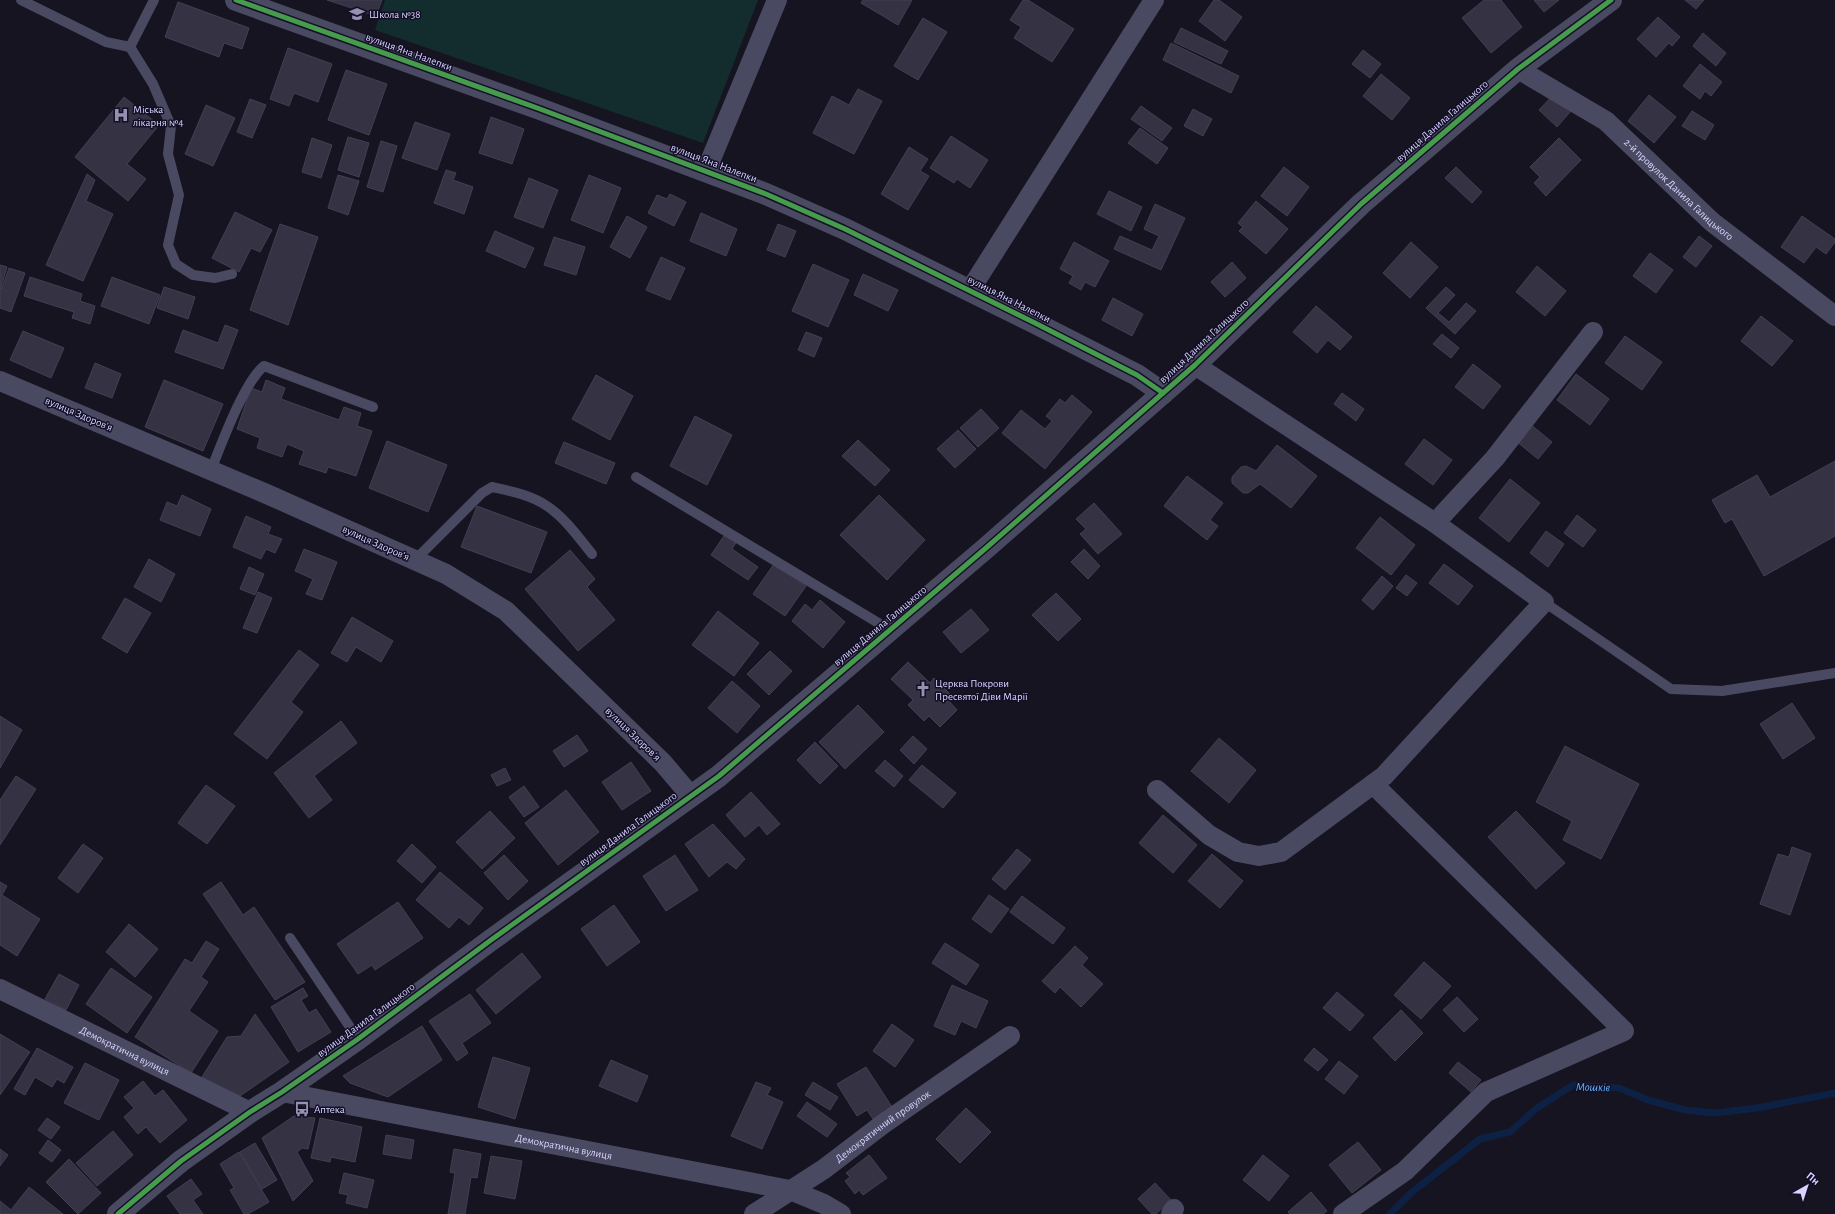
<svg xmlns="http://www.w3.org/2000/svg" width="1835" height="1214" viewBox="0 0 1835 1214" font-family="'Alegreya Sans',sans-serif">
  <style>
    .green { fill: #132c2d }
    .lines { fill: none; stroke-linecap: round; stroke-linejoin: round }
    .stream { stroke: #0d2144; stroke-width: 7 }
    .building { fill: #343243; stroke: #433f54 }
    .service { stroke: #4a4962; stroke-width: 10 }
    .minor { stroke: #4a4962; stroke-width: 20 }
    .tertiary { stroke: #4a4962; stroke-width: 22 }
    .cycleway-casing { stroke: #130f26; stroke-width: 8 }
    .cycleway { stroke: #469c4c; stroke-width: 5 }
    .labels { text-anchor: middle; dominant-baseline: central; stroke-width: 3; stroke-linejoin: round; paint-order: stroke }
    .poi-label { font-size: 11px; fill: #d9d4ff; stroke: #130f26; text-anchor: start }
    .street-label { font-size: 11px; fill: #d9d4ff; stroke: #130f26 }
    .water-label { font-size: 12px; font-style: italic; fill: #62b6ff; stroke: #130f26 }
  </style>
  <rect width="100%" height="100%" fill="#161421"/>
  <polygon class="green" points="385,0 758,0 703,143 375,30"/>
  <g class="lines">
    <polyline class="stream" points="1390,1214 1412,1192 1480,1139 1510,1132 1537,1108 1573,1085 1619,1088 1648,1100 1685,1110 1715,1113 1757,1108 1835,1093"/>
  </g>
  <g class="building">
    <polygon points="327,0 382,0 376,16"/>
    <polygon points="863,0 912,0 898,25 861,3"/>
    <polygon points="1023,0 1028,0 1074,29 1052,62 1014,38 1021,27 1010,20"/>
    <polygon points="1214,0 1219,0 1242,17 1225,41 1199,21"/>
    <polygon points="1484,0 1501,0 1522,27 1491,53 1462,18"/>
    <polygon points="1534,0 1559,0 1544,12"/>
    <polygon points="1685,0 1704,0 1696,9"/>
    <polygon points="178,2 249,28 242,49 224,43 219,57 165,37"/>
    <polygon points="1658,17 1680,37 1672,46 1669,43 1656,57 1637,39"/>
    <polygon points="923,18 947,32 918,80 894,66"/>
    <polygon points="1181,28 1228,51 1221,64 1174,42"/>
    <polygon points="1703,33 1726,53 1716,66 1693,46"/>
    <polygon points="1171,43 1239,76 1231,93 1163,60"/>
    <polygon points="288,48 332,64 318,102 294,93 289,106 270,99"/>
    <polygon points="1363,50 1381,64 1370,78 1352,64"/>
    <polygon points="1700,64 1722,82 1711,96 1705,91 1700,99 1683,86"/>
    <polygon points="346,70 387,84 369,135 328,120"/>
    <polygon points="1381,74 1410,98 1392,120 1363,96"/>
    <polygon points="858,89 882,101 854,154 813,133 832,96 849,105"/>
    <polygon points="1554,94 1571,111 1557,127 1539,110"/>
    <polygon points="1649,95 1676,117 1654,143 1628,121"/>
    <polygon points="124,97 159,125 127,164 146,179 128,201 75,157"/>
    <polygon points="250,99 266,105 252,138 237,132"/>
    <polygon points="206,105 235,118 213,166 185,154"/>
    <polygon points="1141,106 1172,128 1162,141 1131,119"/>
    <polygon points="1193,109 1212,119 1203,136 1184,126"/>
    <polygon points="1692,111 1714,125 1705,140 1682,126"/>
    <polygon points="491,117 524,129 512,164 479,153"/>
    <polygon points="415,122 450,134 437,170 402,158"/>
    <polygon points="1140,128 1168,148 1157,164 1128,143"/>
    <polygon points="951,136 988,160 970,188 957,179 954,183 930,168"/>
    <polygon points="348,137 369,143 359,177 338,170"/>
    <polygon points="312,138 332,145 321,178 302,172"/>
    <polygon points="1559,138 1581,160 1546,196 1534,183 1540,177 1530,167"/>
    <polygon points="381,141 397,146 383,192 367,187"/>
    <polygon points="909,147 928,159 920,171 929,176 908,210 881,194"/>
    <polygon points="1284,167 1309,187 1287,216 1261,196"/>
    <polygon points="1456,167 1482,192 1472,203 1445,178"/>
    <polygon points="446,170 456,173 453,180 473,187 464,214 434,203"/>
    <polygon points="87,174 95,180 86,201 113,214 83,281 46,265"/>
    <polygon points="338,175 359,181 348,215 328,208"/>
    <polygon points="589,175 621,188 603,233 571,220"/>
    <polygon points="529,178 558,190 543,228 514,217"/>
    <polygon points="1109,191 1142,207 1131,231 1097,214"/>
    <polygon points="670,194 686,202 674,226 648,213 657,195 667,199"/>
    <polygon points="1256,201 1288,229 1266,254 1239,231 1243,227 1238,223"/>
    <polygon points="1155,204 1185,218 1161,270 1114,249 1120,236 1152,250 1159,236 1144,229"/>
    <polygon points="235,212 272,230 260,252 251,248 239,272 212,258"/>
    <polygon points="701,213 737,229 726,256 690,241"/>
    <polygon points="627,216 647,227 630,258 610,247"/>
    <polygon points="1802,216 1835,239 1835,242 1826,254 1816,247 1804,263 1781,247"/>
    <polygon points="280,224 318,237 288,325 250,310"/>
    <polygon points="778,224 796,231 785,257 767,250"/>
    <polygon points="495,231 534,248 525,268 486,251"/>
    <polygon points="1699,236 1712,246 1696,267 1683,257"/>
    <polygon points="554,237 585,247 576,275 544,265"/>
    <polygon points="1074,242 1109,261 1095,287 1085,282 1081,290 1069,283 1073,276 1060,269"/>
    <polygon points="1411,242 1438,267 1410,298 1383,273"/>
    <polygon points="1650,253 1673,270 1656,293 1633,276"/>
    <polygon points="661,257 685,268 670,300 646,290"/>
    <polygon points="1232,262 1246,278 1225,297 1211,282"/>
    <polygon points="813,264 849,280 828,327 792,311"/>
    <polygon points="0,265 7,267 0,290"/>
    <polygon points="1537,266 1566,291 1545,316 1516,292"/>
    <polygon points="9,268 25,273 11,312 0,308 0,293"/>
    <polygon points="863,274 898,290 888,311 854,295"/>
    <polygon points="30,277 82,294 80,301 95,306 90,324 72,318 74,312 24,296"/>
    <polygon points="112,277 160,295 149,324 101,306"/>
    <polygon points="164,287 195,297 188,319 157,308"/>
    <polygon points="1446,287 1455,295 1438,313 1449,322 1466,303 1476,311 1455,334 1426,308"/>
    <polygon points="1113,298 1143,314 1132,336 1102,320"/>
    <polygon points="1316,306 1352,337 1340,350 1328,340 1317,353 1293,332"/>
    <polygon points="1761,316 1793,341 1772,366 1741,341"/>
    <polygon points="225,325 238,330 223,369 175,352 183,330 218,343"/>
    <polygon points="23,331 64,348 51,378 10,360"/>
    <polygon points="806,332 822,338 814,357 798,350"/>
    <polygon points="1442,334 1459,348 1451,358 1433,344"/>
    <polygon points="1625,336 1662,362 1642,390 1605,363"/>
    <polygon points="95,363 121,374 112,398 85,388"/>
    <polygon points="1473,364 1501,386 1483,409 1455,387"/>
    <polygon points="1576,374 1609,399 1590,425 1557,400"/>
    <polygon points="596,375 633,396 610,440 572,419"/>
    <polygon points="164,380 223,404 203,451 145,427"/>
    <polygon points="266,380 285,388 281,399 339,420 344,407 361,413 357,426 372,431 356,476 328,467 326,473 299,464 304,451 287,444 282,457 257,448 260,438 237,429 251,388 262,392"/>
    <polygon points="1342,393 1364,409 1356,421 1334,404"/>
    <polygon points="1072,395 1092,412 1045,469 1002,433 1021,410 1045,429 1052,421 1046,416 1060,399 1065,403"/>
    <polygon points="981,409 999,428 978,447 960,428"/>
    <polygon points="695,416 732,435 707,485 670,466"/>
    <polygon points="1530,424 1552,442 1538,459 1516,441"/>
    <polygon points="958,430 976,449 955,468 937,449"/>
    <polygon points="1424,439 1452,460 1433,485 1405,464"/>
    <polygon points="858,440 890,470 875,486 842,456"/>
    <polygon points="387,441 447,465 428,512 369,488"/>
    <polygon points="564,442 615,463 606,484 555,463"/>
    <polygon points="1277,445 1317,476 1291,508 1260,484 1248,493 1243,493 1232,483 1232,477 1241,467 1246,466 1256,471"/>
    <polygon points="1835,461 1835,536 1764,576 1732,519 1725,523 1712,500 1757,475 1770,497"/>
    <polygon points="1187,476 1223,503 1210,520 1218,526 1207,540 1164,506"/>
    <polygon points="1510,479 1540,503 1509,542 1479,518"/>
    <polygon points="182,495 211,509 200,536 160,520 167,502 177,506"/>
    <polygon points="879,495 925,540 887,580 840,535"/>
    <polygon points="1094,503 1122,534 1098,554 1080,534 1086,529 1076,519"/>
    <polygon points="477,506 547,532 531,573 461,547"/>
    <polygon points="1577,515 1596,530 1583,547 1564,533"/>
    <polygon points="246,516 271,527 268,534 282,539 275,553 266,549 261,559 233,547"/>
    <polygon points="1380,517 1415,545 1391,575 1356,548"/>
    <polygon points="1546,531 1564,544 1548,567 1530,553"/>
    <polygon points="726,533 737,541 732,549 758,567 748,580 711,555"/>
    <polygon points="304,549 337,562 322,600 306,594 313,579 295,571"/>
    <polygon points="1084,549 1100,566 1088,579 1071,562"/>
    <polygon points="570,550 595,579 587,587 615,620 578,651 525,589"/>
    <polygon points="149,559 175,574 161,602 134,587"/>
    <polygon points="774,564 806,586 785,616 753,594"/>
    <polygon points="1444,564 1473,586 1458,605 1429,583"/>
    <polygon points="249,567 264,574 255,595 240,589"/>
    <polygon points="1406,575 1417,583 1407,596 1396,588"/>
    <polygon points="1382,576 1393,586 1373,610 1362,600"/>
    <polygon points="258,592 272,598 257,633 243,628"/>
    <polygon points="1056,593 1081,619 1058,641 1032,615"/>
    <polygon points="125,598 151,613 127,653 102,638"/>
    <polygon points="820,600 845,622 823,648 792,621 805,604 812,610"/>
    <polygon points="971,609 989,630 961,653 943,632"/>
    <polygon points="718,611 759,643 734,676 692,645"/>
    <polygon points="352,617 393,641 381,662 356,647 347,662 331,653"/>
    <polygon points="299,650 319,665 291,702 303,712 267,759 234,734"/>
    <polygon points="770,651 792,671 769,695 747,674"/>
    <polygon points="908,662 930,683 934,678 951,695 947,699 957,710 940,727 929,716 924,721 908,705 913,700 891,679"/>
    <polygon points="732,681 760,706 737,733 708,708"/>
    <polygon points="1792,703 1815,738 1783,759 1760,724"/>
    <polygon points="858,705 884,732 845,769 819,742"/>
    <polygon points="0,716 22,730 0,768"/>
    <polygon points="341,721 357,743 314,776 332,800 309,818 274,773"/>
    <polygon points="577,735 588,751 564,767 553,751"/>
    <polygon points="913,736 927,749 914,764 900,750"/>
    <polygon points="1219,738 1256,770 1229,803 1191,771"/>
    <polygon points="815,742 838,766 820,784 797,760"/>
    <polygon points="1565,746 1639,784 1601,859 1563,840 1572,821 1536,802"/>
    <polygon points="885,760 903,776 894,787 875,771"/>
    <polygon points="631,762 651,791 622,810 602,782"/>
    <polygon points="922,765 956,793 943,808 909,780"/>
    <polygon points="505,768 511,780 497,786 491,775"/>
    <polygon points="16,776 36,789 0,845 0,800"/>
    <polygon points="206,785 235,806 207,844 178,823"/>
    <polygon points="524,786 539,807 524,817 509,797"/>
    <polygon points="566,790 599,832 558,865 525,823"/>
    <polygon points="751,792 780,824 767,835 759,825 745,837 726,815"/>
    <polygon points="490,811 515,838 482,869 456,842"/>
    <polygon points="1516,811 1565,863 1536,889 1488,837"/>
    <polygon points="1163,815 1197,845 1173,873 1139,843"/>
    <polygon points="713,824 745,859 736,869 727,862 709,877 685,844"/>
    <polygon points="83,844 103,858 78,893 58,878"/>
    <polygon points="412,844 436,867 422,883 397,861"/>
    <polygon points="1792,847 1811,854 1790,915 1760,904 1778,854 1789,857"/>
    <polygon points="1017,849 1031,860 1005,890 992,879"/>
    <polygon points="1212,854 1243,881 1220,908 1188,881"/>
    <polygon points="504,855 528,881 508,900 484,873"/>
    <polygon points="675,855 698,890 666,911 643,876"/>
    <polygon points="440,872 483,908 469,925 459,917 449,928 416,900"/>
    <polygon points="0,882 7,886 2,895 40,919 17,956 0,945"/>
    <polygon points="221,882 243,915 254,907 305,982 275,1000 203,894"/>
    <polygon points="989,895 1009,909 991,933 972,919"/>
    <polygon points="1022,896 1065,928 1053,944 1010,912"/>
    <polygon points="398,902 423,938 375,970 372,965 358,974 337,944"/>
    <polygon points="614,905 640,942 607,966 581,929"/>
    <polygon points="129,924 158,949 135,977 106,952"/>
    <polygon points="206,941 219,949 201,977 208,982 189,1011 218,1031 191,1073 135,1037 185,959 192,963"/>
    <polygon points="945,943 979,965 966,985 932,963"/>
    <polygon points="1075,946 1088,958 1082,965 1103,984 1081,1007 1060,987 1055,993 1042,981"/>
    <polygon points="522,953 541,977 496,1014 476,990"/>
    <polygon points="1424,962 1451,986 1421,1019 1394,995"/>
    <polygon points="111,968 152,997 127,1033 86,1004"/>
    <polygon points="59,974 79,985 66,1010 45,999"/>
    <polygon points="952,985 988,1001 976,1028 961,1021 955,1035 934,1026"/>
    <polygon points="303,988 308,996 301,1000 309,1013 316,1009 331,1032 298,1052 271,1007"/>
    <polygon points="1337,992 1364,1015 1350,1031 1323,1008"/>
    <polygon points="470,994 491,1023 462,1043 468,1053 457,1061 429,1021"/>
    <polygon points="1457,997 1478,1019 1464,1032 1443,1010"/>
    <polygon points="1401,1010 1423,1033 1395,1061 1373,1038"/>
    <polygon points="255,1014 289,1062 240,1096 202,1077 227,1037 241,1036"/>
    <polygon points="892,1024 914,1040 895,1067 873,1051"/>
    <polygon points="422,1026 442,1060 388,1097 350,1083 343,1076"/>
    <polygon points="0,1034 30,1052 0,1095"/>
    <polygon points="37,1048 73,1067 64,1083 57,1079 52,1087 35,1077 25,1095 14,1089"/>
    <polygon points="1314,1048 1328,1060 1318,1071 1304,1060"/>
    <polygon points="493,1057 530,1068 515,1119 478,1107"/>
    <polygon points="611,1060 648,1076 637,1102 599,1086"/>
    <polygon points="1339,1061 1358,1076 1344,1094 1325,1079"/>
    <polygon points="1458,1062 1481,1080 1471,1092 1449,1073"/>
    <polygon points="85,1063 119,1080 99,1120 64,1103"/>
    <polygon points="866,1067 892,1107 873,1119 867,1110 857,1116 837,1084"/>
    <polygon points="143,1081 155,1096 163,1090 187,1120 160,1143 146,1127 138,1134 124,1117 134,1108 124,1097"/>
    <polygon points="756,1082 771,1088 767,1095 783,1102 762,1149 731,1136"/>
    <polygon points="813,1082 838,1097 830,1110 805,1095"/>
    <polygon points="807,1102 837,1124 827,1137 797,1116"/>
    <polygon points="966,1108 991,1132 960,1163 936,1139"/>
    <polygon points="294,1116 315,1118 308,1149 302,1148 297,1152 313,1181 293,1201 262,1138"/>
    <polygon points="47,1118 60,1127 51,1139 38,1130"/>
    <polygon points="320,1118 362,1127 355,1162 331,1157 330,1162 311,1158"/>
    <polygon points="113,1131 133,1155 97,1186 76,1163"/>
    <polygon points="386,1135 414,1140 411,1159 383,1154"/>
    <polygon points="48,1140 61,1150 52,1162 39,1153"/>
    <polygon points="1358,1142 1381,1170 1352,1193 1329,1165"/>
    <polygon points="255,1143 277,1180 262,1189 240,1152"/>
    <polygon points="0,1149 8,1155 0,1166"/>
    <polygon points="454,1149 481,1154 477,1178 471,1177 465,1214 448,1214 455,1173 450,1172"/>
    <polygon points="239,1152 269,1202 248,1214 244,1214 230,1190 234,1188 220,1164"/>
    <polygon points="869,1155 887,1178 863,1195 859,1190 855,1194 845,1181 850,1177 846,1173"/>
    <polygon points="1263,1155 1289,1176 1269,1201 1243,1180"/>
    <polygon points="491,1156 522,1161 515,1199 484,1193"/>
    <polygon points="69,1159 101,1193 78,1214 46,1182"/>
    <polygon points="344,1173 374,1180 367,1208 346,1203 348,1195 339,1193"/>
    <polygon points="191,1179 202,1194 193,1200 203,1214 180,1214 167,1196"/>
    <polygon points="1155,1183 1171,1200 1156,1214 1152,1214 1138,1199"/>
    <polygon points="29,1187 63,1214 0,1214 0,1201 11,1210"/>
    <polygon points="1311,1192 1327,1211 1323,1214 1290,1214 1288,1212"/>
  </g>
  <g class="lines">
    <g class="service">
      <polyline points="21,0 106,42 130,47"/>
      <polyline points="154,0 130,47 153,84 171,126 168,154 179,195 168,245 176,264 193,275 215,278 232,274"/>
      <path d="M211,470C221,445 244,382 264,366L373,407"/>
      <polyline points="636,477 890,630"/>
      <path d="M415,560L482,493L492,487C510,491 531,495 547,506C565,518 579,538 592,554"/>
      <polyline points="1544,602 1671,689 1722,691 1835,673"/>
      <polyline points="290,938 358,1039"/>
    </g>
    <g class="minor">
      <path id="s1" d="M1518,69L1606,121L1712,222L1835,316"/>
      <polyline points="706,171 777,0"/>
      <polyline points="970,290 1154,0"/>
      <polyline points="0,381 269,495 446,574 506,611 663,763 691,796"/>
      <polyline points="1435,523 1495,458 1593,332"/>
      <polyline points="1157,790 1209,835 1238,852 1259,856 1281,852 1384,776 1544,602 1435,523 1195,365"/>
      <path id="s2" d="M0,989L250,1112"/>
      <path id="s3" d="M282,1092L790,1190L824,1204L841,1214"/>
      <path id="s4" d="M754,1214L824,1169L883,1124L1010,1036"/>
      <polyline points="1171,1214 1174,1209"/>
      <polyline points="1343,1214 1405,1171 1486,1092 1624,1031 1373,784"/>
    </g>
    <g class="tertiary">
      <polyline points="236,0 540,109 766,194 845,229 1035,323 1137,375 1163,393"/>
      <polyline points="118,1214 181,1161 250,1112 282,1092 358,1039 491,940 719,776 986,548 1195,365 1361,204 1518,69 1611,0"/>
    </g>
    <g class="cycleway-casing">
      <g id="cycleway">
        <polyline points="236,0 540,109 766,194 845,229 1035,323 1137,375 1163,393"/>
        <polyline points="118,1214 181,1161 250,1112 282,1092 358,1039 491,940 719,776 986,548 1195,365 1361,204 1518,69 1611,0"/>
      </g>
    </g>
    <use href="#cycleway" class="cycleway"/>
  </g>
  <defs>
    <g id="school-bare" transform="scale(1.2)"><path d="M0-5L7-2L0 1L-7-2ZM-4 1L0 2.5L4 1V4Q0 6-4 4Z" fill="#9591b1" stroke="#130f26" stroke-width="2.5" paint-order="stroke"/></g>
    <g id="hospital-bare" transform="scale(1.2)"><path d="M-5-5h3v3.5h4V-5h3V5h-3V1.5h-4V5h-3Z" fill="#9591b1" stroke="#130f26" stroke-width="2.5" paint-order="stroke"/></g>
    <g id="church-bare" transform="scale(1.2)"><path d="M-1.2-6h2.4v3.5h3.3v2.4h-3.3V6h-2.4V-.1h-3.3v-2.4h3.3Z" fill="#9591b1" stroke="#130f26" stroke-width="2.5" paint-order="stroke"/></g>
    <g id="bus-bare" transform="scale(1.2)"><path d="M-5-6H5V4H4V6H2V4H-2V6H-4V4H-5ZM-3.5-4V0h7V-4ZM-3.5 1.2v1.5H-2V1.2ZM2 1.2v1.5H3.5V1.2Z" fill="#9591b1" stroke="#130f26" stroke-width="2.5" paint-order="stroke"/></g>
  </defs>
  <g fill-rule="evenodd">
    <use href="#school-bare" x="357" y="14"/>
    <use href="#hospital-bare" x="121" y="115"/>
    <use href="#church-bare" x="923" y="689"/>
    <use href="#bus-bare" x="302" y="1109"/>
  </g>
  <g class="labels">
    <g class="poi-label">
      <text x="369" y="14">Школа №38</text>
      <text x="133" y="109">Міська<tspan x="133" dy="13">лікарня №4</tspan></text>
      <text x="935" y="683">Церква Покрови<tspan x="935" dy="13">Пресвятої Діви Марії</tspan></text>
      <text x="314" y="1109">Аптека</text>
    </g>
    <g class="street-label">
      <text transform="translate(409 52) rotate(20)">вулиця Яна Налепки</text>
      <text transform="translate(1442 121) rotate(-41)">вулиця Данила Галицького</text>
      <text transform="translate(714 163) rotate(21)">вулиця Яна Налепки</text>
      <text stroke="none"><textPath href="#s1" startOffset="202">2-й провулок Данила Галицького</textPath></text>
      <text transform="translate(1009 299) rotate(27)">вулиця Яна Налепки</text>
      <text transform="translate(1204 341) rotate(-43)">вулиця Данила Галицького</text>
      <text transform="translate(79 414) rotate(23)">вулиця Здоровʼя</text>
      <text transform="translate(376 543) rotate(24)">вулиця Здоровʼя</text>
      <text transform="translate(880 626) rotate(-40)">вулиця Данила Галицького</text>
      <text transform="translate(633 734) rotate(44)">вулиця Здоровʼя</text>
      <text transform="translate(628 829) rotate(-36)">вулиця Данила Галицького</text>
      <text transform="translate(366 1020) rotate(-36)">вулиця Данила Галицького</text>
      <text stroke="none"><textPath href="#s2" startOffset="139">Демократична вулиця</textPath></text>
      <text stroke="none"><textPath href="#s4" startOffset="156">Демократичний провулок</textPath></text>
      <text stroke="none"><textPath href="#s3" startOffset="287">Демократична вулиця</textPath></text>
    </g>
    <g class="water-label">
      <text transform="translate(1593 1087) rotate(1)">Мошків</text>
    </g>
  </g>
  <g transform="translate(1807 1186) rotate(39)" stroke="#130f26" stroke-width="3" paint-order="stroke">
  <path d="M0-3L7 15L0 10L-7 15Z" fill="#d9d4ff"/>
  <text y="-6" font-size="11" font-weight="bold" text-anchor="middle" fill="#d9d4ff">Пн</text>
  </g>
</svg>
